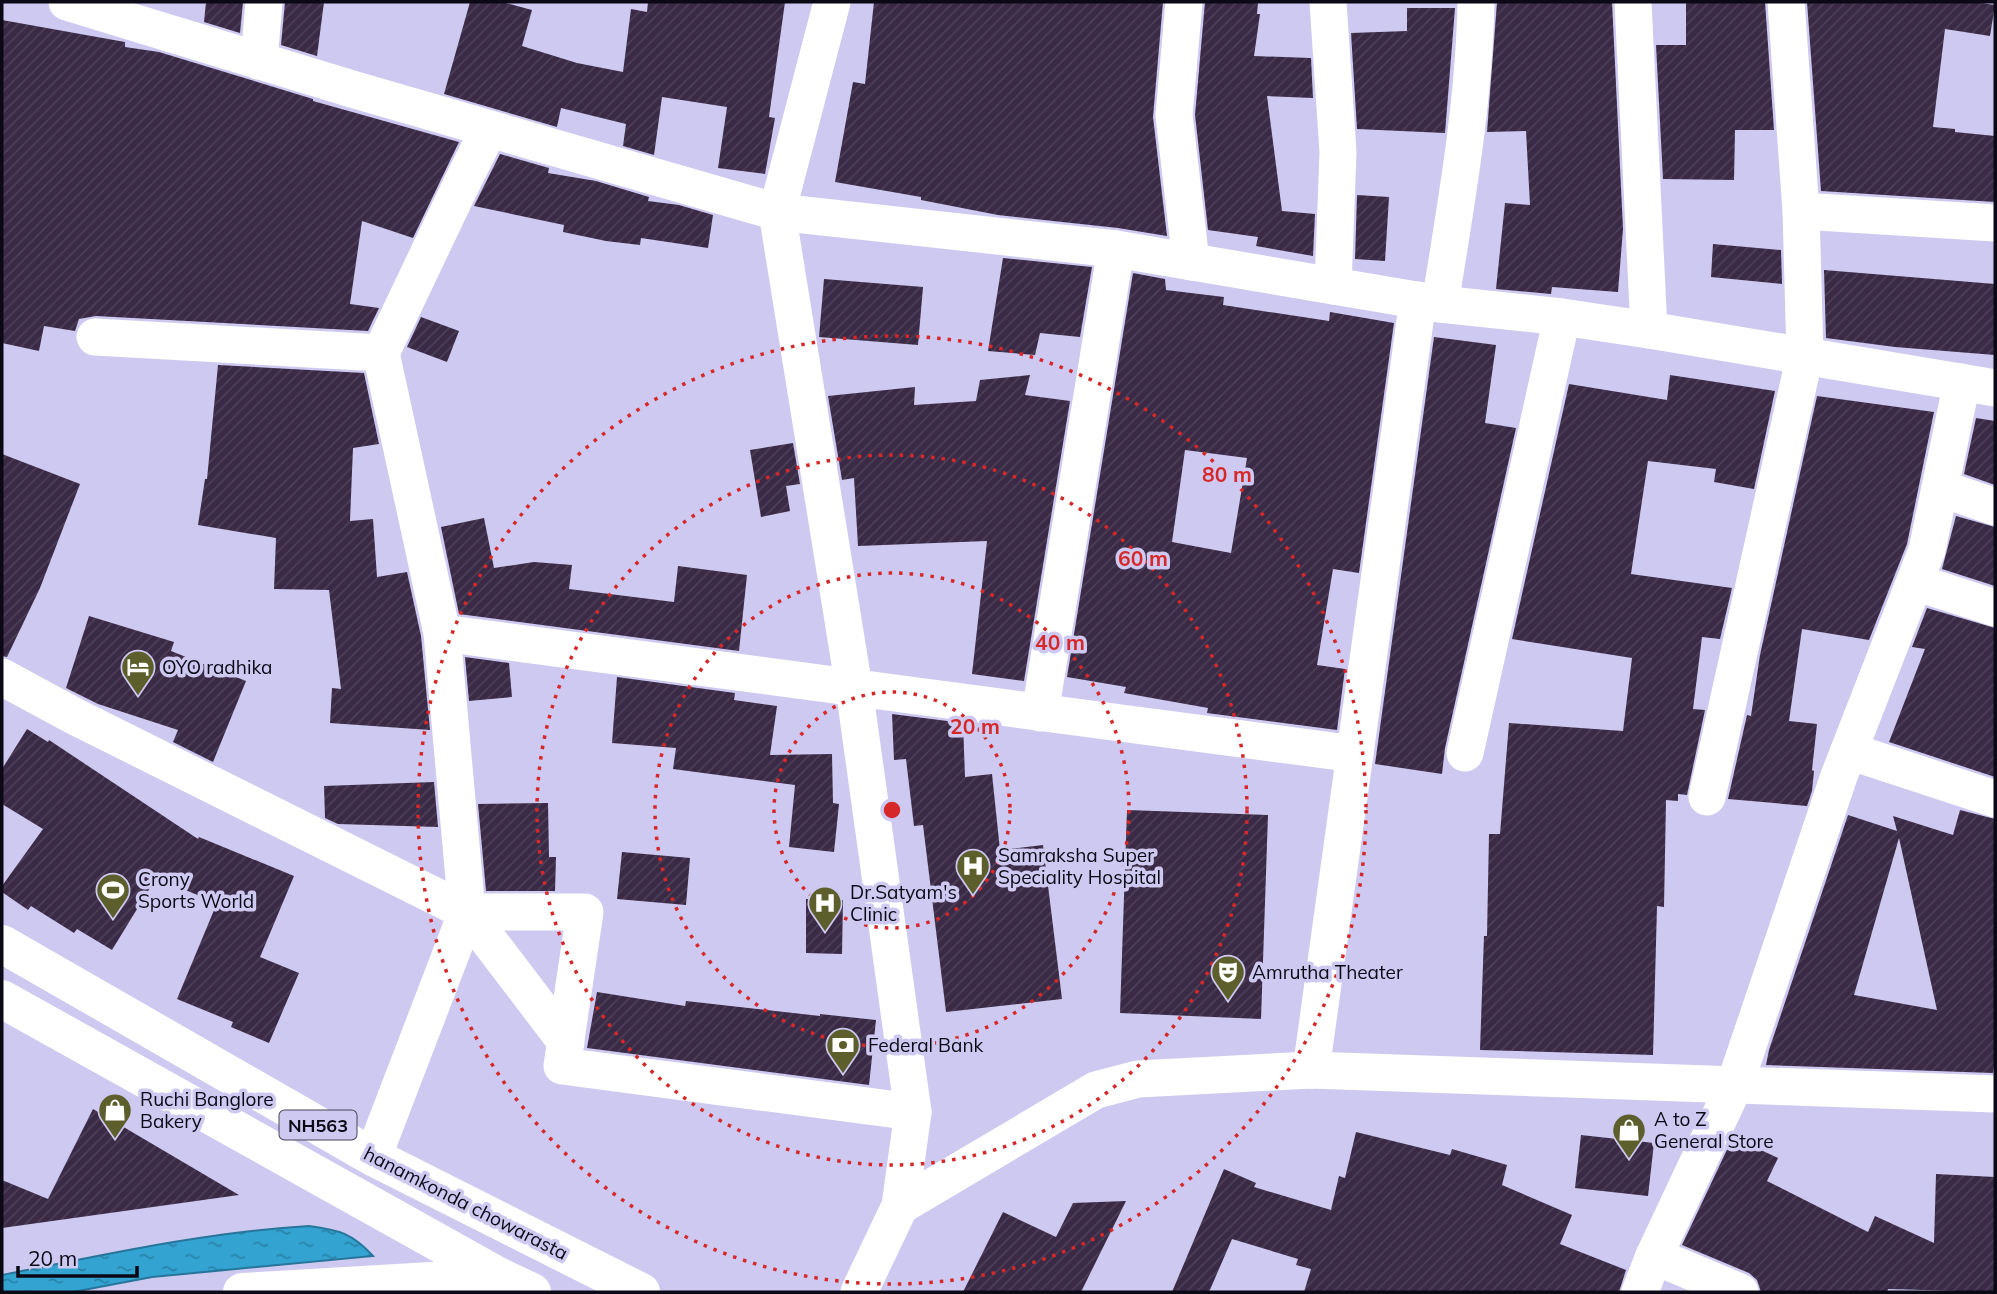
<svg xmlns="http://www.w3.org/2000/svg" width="1997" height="1294" viewBox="0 0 1997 1294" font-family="Mulish,sans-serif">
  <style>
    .water { fill: url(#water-ripples); stroke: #27759a; stroke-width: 2 }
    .building { fill: url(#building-hatch); fill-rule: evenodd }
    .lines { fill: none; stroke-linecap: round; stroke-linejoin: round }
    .minor { stroke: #fff; stroke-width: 37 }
    .tertiary { stroke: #fff; stroke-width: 38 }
    .trunk { stroke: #fff; stroke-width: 38 }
    .ring { fill: none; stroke: #d62828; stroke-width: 3.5; stroke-dasharray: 3.5 7 }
    .labels { text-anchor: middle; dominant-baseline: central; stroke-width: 7; stroke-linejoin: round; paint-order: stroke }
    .shield { fill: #cec9f0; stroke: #464357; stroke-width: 2 }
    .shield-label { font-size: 18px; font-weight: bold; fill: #0b0916 }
    .poi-label { font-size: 19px; fill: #0b0916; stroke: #cec9f0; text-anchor: start }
    .street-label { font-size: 19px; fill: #0b0916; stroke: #cec9f0 }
    .centre { fill: #d62828; stroke: #cec9f0; stroke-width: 3.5 }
    .ring-label { font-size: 21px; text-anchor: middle; font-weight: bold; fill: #d62828; stroke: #cec9f0; stroke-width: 7; stroke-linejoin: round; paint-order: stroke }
  </style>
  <defs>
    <pattern id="water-ripples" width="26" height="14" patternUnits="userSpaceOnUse" patternTransform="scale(1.75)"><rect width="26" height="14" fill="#33a3d2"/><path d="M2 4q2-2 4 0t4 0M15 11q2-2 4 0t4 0" fill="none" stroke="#2983a9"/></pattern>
    <pattern id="building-hatch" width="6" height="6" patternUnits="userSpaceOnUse" patternTransform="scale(1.75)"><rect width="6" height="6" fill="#3a2a46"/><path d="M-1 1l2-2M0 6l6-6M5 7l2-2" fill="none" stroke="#4d3f57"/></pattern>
  </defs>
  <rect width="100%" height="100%" fill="#cec9f0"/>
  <path class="water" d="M309,1226C339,1230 352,1233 373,1256L152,1277L73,1292H2V1275C103,1255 206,1232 309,1226Z"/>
  <g class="building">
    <polygon points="206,2 243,2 240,33 204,22"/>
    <polygon points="285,2 324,2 317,56 281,45"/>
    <polygon points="470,2 502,2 532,10 522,46 577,63 623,72 631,9 647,12 648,2 785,2 769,117 775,118 765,174 718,168 727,107 662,97 654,155 623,146 626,124 561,108 557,127 444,94"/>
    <polygon points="874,2 1163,2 1153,117 1167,236 1118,228 998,215 921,200 921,197 835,182 853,82 865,84"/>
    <polygon points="1205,2 1258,2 1257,14 1260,14 1254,56 1311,58 1313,98 1267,96 1282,211 1315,214 1313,256 1256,246 1258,237 1208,230 1195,115"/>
    <polygon points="1497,2 1612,2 1623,229 1618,292 1552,287 1551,294 1496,289 1505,203 1530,205 1526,131 1487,132"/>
    <polygon points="1686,2 1765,2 1774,130 1735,130 1734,180 1663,179 1656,45 1686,45"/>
    <polygon points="1807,2 1975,2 1995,5 1990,36 1945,29 1933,127 1955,129 1955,132 1995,136 1995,202 1821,191"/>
    <polygon points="1407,8 1455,8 1445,133 1357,129 1351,33 1407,31"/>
    <polygon points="2,20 125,42 125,47 159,52 313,99 313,101 459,142 413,238 362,221 350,304 379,308 368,331 96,316 79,319 75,331 44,326 39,351 2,343"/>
    <polygon points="500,154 549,168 548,173 596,181 649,197 648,201 679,205 713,215 708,248 641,238 640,245 606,241 563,232 564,225 474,206"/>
    <polygon points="1357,195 1389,197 1385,261 1355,259"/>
    <polygon points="1713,244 1781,250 1782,284 1711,277"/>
    <polygon points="1003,258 1092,267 1080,337 1040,333 1035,355 988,351"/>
    <polygon points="1824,270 1995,284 1995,355 1895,347 1826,338"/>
    <path d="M1133,273L1165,279L1166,290L1224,297L1223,305L1329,321L1330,312L1394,323L1359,573L1333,569L1317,665L1345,669L1337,730L1207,713L1208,708L1124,693L1126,687L1067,677ZM1185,450L1247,458L1231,553L1172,542Z"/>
    <polygon points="824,279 923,287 918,345 819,337"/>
    <polygon points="421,317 459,331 447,362 407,347"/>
    <polygon points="1434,337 1496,345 1485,423 1516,428 1445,748 1442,774 1375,764"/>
    <polygon points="218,365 364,373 379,444 353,448 350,521 373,519 377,577 407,572 421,636 430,730 330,723 332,688 341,689 329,590 274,589 276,538 198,525 205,479 207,479"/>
    <polygon points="1030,375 1025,395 1070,401 1024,681 972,674 987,541 858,546 854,478 842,480 828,396 915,387 914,405 976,401 980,380"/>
    <polygon points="1670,375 1775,391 1754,489 1714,482 1716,469 1648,461 1631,574 1732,588 1720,639 1702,637 1693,709 1705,710 1687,795 1678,794 1678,801 1666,800 1664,907 1657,906 1653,1055 1480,1050 1484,936 1487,936 1489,834 1500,834 1509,723 1623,731 1632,658 1512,639 1569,384 1667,400"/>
    <polygon points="1817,396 1934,412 1907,544 1869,640 1802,629 1789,721 1817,724 1812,770 1814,771 1812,791 1807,806 1728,799 1747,715 1751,716 1760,655"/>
    <polygon points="1976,418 1995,421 1995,485 1964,474"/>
    <polygon points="793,443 800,484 786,486 790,511 761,517 750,450"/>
    <polygon points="2,454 80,484 40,588 7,657 2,656"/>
    <polygon points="1956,516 1995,527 1995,586 1942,569"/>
    <polygon points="484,518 494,568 534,562 572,565 569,589 674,602 678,566 747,575 739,651 459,614 441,527"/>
    <polygon points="1927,608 1995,628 1995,777 1889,742 1925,649 1912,647"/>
    <polygon points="89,616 174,642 171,651 246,681 213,762 173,742 178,730 98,704 66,688"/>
    <polygon points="465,657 509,663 512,697 469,701"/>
    <polygon points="617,677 735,693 734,700 777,706 770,755 832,754 833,803 839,804 834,852 789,847 795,785 673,769 676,748 612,743"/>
    <polygon points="892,714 963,723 965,777 992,774 1000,850 1043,845 1062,999 946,1012 923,825 914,826 906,759 894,760"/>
    <polygon points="27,729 48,742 49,740 198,839 199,837 294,876 260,957 299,973 269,1043 231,1027 233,1022 177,999 217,903 156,878 112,950 77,929 74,933 31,906 28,910 2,892 2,886 43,829 2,804 2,769"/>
    <polygon points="434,782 438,827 338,824 325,818 324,786"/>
    <polygon points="548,803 549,857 556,857 555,891 486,891 478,804"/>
    <polygon points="1127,810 1268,815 1261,1019 1120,1013"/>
    <path d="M1960,810L1995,819V1059L1993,1073L1766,1065L1769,1050L1848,815L1897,831L1893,816L1953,835ZM1899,838L1937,1010L1854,995Z"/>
    <polygon points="622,852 690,858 686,905 617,899"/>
    <polygon points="806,899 843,900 842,954 806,953"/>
    <polygon points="597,992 685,1006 686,1001 820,1016 820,1014 876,1020 869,1085 587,1048"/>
    <polygon points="93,1109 239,1195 2,1228 2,1180 48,1199"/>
    <polygon points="1356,1132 1450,1155 1452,1149 1507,1165 1502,1185 1572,1215 1560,1244 1626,1270 1619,1292 1304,1292 1311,1269 1296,1265 1298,1259 1232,1239 1209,1292 1172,1292 1224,1169 1256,1183 1254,1187 1331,1210 1339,1176 1345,1178"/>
    <polygon points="1581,1135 1654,1143 1648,1196 1575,1188"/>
    <polygon points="1733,1137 1778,1158 1767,1181 1868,1232 1875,1216 1934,1243 1936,1174 1995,1177 1995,1292 1888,1289 1887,1292 1761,1292 1757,1280 1749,1273 1682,1245"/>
    <polygon points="1126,1201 1081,1292 963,1292 1003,1212 1056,1237 1073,1203"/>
  </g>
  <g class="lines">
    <g class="minor">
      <polyline points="67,2 352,89 777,212 1116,249 1440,304 1562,317 1649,330 1995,388"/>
      <polyline points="832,2 777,212 854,688 913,1112 900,1206 859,1292"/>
      <polyline points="1184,2 1174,115 1191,262"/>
      <polyline points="1328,2 1338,152 1333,286"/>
      <polyline points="1633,2 1649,330"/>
      <polyline points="259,61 264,2"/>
      <polyline points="1801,211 1995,223"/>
      <path d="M1440,304C1456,204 1474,104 1476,2"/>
      <polyline points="95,337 381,353"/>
      <polyline points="1940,488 1995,507"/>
      <polyline points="1915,582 1995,608"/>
      <polyline points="442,633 1355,754"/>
      <polyline points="2,677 74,716 467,912 585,912 562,1066 913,1112"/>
      <polyline points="1040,713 1116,249"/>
      <polyline points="1849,751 1995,799"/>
      <polyline points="1465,753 1562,317"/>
      <polyline points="1707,797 1805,355 1801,211 1786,2"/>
      <polyline points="467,912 566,1042"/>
      <polyline points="1311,1070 1418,300"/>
      <polyline points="373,1157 467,912 442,633 381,353 461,185 489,129"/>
      <polyline points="900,1206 1096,1090 1138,1079 1311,1070 1995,1094"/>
      <polyline points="1654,1256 1740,1292"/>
      <polyline points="1640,1292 1654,1256 1735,1084 1839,776 1927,550 1962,382"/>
    </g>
    <polyline class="tertiary" points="242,1292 500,1277"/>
    <g class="trunk">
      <polyline points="2,944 373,1157 641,1292"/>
      <polyline points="2,999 500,1277 532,1292"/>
    </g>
  </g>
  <g class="ring">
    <circle cx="892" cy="810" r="118"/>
    <circle cx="892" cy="810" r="237"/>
    <circle cx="892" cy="810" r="355"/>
    <circle cx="892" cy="810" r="474"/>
  </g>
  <defs>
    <g id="hotel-pin" transform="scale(1.75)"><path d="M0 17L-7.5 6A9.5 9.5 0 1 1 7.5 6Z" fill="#5c5e2b" stroke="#cec9f0"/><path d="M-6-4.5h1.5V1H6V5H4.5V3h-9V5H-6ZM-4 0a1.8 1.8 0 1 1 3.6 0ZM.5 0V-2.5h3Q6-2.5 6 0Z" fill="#fff"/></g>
    <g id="hospital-pin" transform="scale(1.75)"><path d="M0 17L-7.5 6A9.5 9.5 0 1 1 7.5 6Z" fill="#5c5e2b" stroke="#cec9f0"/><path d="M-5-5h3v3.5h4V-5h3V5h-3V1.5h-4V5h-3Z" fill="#fff"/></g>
    <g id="stadium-pin" transform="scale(1.75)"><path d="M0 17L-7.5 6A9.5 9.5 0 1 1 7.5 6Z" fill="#5c5e2b" stroke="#cec9f0"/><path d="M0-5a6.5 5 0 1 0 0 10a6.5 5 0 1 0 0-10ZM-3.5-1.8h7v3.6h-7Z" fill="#fff"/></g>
    <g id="theatre-pin" transform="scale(1.75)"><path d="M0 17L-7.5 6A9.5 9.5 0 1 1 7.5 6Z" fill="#5c5e2b" stroke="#cec9f0"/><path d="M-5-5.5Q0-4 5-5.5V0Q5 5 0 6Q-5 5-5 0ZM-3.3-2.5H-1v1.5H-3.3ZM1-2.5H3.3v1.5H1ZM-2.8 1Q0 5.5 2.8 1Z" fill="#fff"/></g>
    <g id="bank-pin" transform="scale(1.75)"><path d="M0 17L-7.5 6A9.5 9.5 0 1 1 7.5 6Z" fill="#5c5e2b" stroke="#cec9f0"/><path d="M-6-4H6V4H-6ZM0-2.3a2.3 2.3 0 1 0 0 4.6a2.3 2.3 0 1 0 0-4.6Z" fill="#fff"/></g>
    <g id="shop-pin" transform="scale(1.75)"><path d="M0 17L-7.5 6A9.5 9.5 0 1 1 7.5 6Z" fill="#5c5e2b" stroke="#cec9f0"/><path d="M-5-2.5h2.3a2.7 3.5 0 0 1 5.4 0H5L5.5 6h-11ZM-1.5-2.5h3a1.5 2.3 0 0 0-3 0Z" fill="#fff"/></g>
  </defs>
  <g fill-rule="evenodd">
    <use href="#hotel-pin" x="138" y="667"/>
    <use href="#hospital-pin" x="973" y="866"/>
    <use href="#stadium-pin" x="113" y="890"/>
    <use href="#hospital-pin" x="825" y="903"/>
    <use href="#theatre-pin" x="1228" y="972"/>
    <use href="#bank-pin" x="843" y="1045"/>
    <use href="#shop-pin" x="115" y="1110"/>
    <use href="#shop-pin" x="1629" y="1130"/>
  </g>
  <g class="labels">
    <rect class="shield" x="279.5" y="1110.5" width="77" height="29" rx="5"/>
    <g class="shield-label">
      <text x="318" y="1125">NH563</text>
    </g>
    <g class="poi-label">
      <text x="162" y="667">OYO radhika</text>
      <text x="998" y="855">Samraksha Super<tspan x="998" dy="22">Speciality Hospital</tspan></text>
      <text x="138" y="879">Crony<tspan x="138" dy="22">Sports World</tspan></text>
      <text x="850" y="892">Dr.Satyam's<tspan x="850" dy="22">Clinic</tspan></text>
      <text x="1252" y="972">Amrutha Theater</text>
      <text x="868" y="1045">Federal Bank</text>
      <text x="140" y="1099">Ruchi Banglore<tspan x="140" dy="22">Bakery</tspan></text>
      <text x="1654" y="1119">A to Z<tspan x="1654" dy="22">General Store</tspan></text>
    </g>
    <g class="street-label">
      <text transform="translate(466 1203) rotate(27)">hanamkonda chowarasta</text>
    </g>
  </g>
  <circle cx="892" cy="810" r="10" class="centre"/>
  <g class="ring-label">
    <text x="1227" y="482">80 m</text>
    <text x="1143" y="566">60 m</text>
    <text x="1060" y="650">40 m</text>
    <text x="975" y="734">20 m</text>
  </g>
  <rect width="1997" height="1294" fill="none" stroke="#0b0916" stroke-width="7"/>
  <path d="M18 1266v10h119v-10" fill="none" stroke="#0b0916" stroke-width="3.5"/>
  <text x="28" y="1266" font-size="21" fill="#0b0916" stroke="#cec9f0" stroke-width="5" paint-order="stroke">20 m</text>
</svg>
